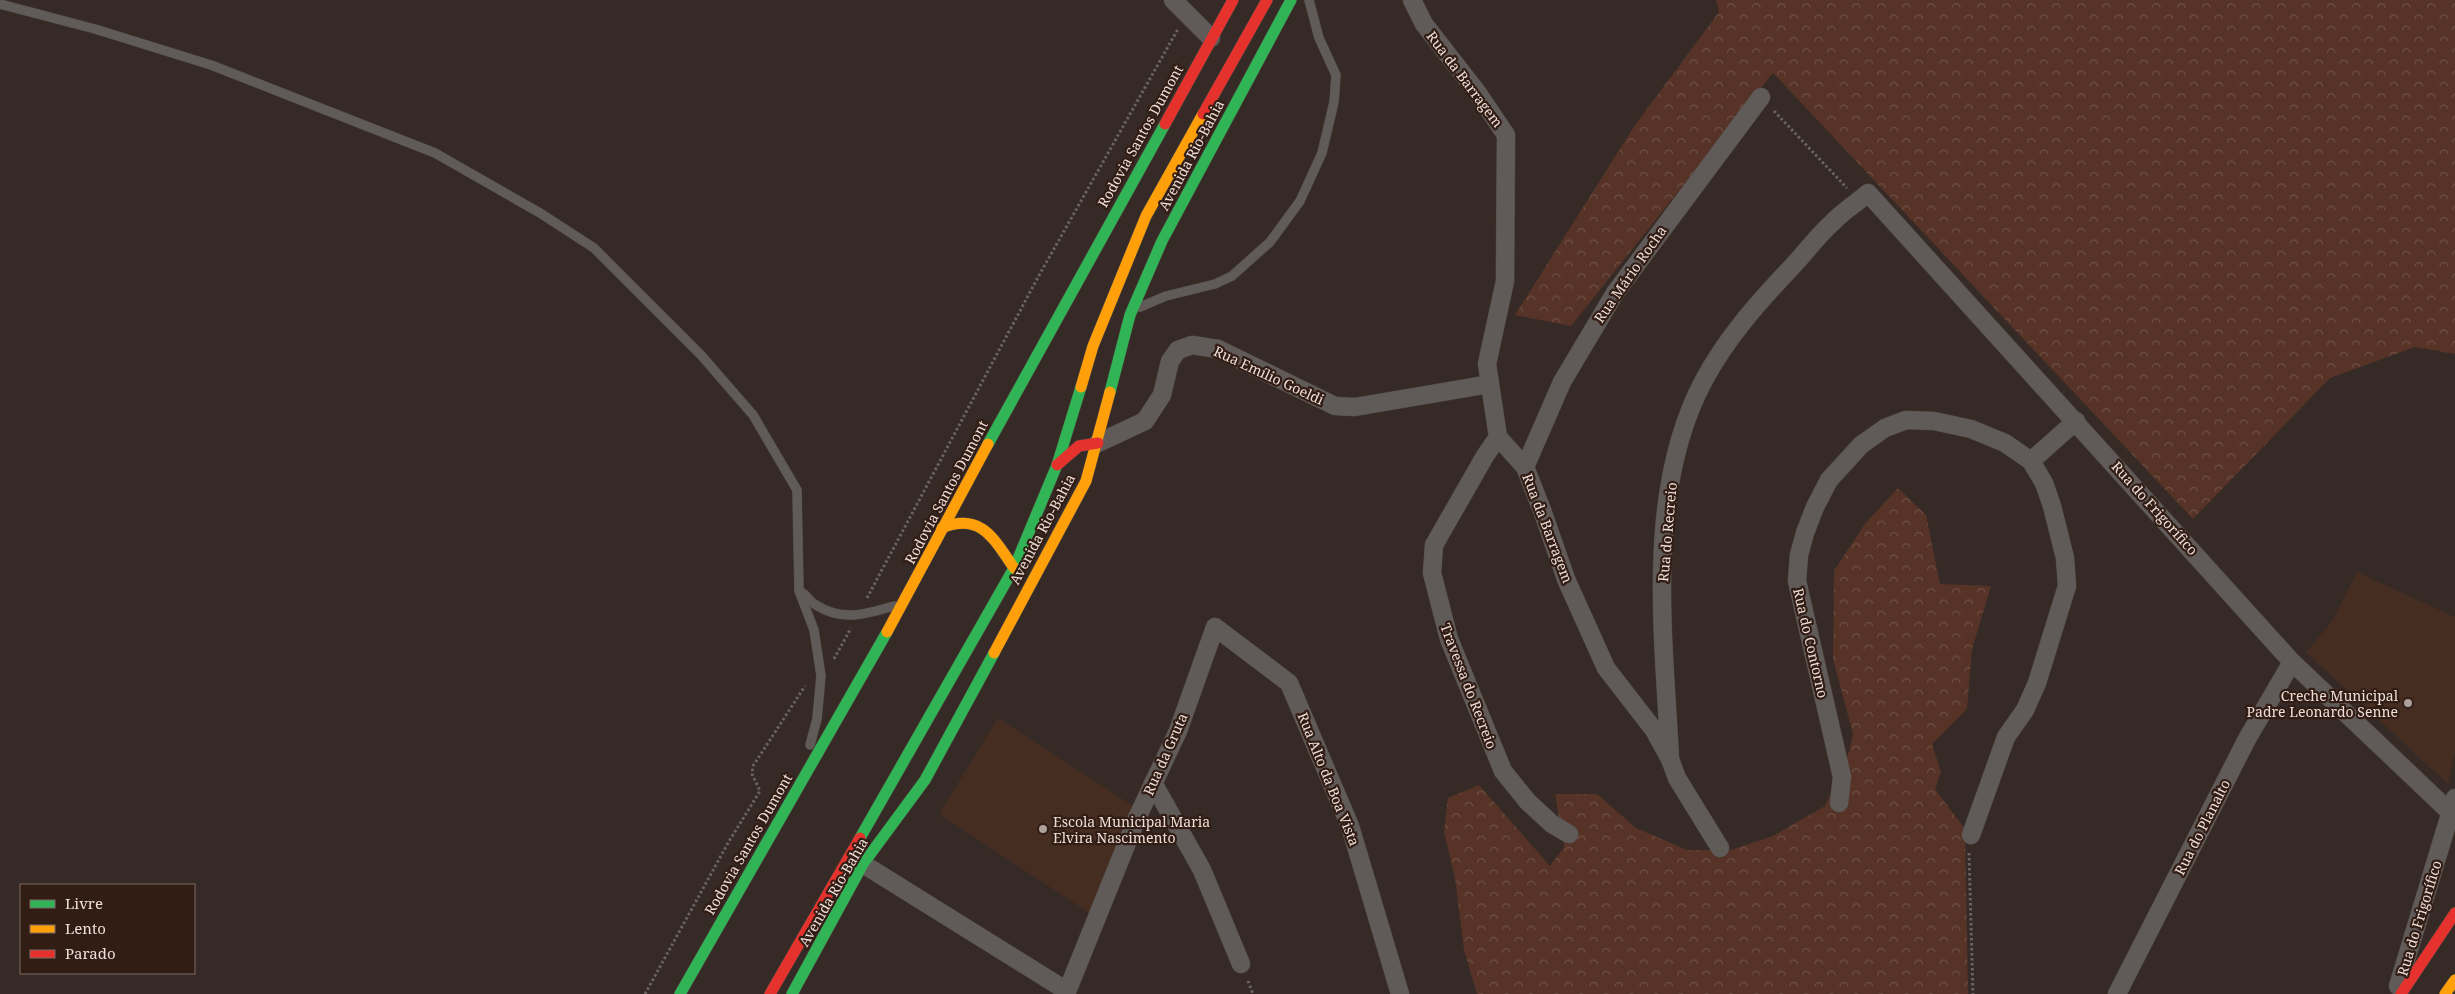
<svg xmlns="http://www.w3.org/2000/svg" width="2455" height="994" viewBox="0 0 2455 994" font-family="'Noto Serif',serif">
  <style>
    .built { fill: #462d22 }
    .forest { fill: url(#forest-crowns) }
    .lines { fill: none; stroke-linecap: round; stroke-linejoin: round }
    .lane-casing { stroke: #514843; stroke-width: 10 }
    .street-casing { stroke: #514843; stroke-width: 19 }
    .fast-casing { stroke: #514843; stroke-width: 12 }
    .slow-casing { stroke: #514843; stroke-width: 12 }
    .jam-casing { stroke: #514843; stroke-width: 12 }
    .path { stroke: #696361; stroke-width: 3; stroke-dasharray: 2.5 2.5; stroke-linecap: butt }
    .lane { stroke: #605b59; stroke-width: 9 }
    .street { stroke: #605b59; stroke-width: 18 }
    .fast { stroke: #30b455; stroke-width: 11 }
    .slow { stroke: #ff9f0a; stroke-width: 11 }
    .jam { stroke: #e5322d; stroke-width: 11 }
    .poi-dot { fill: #ad9f99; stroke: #321d15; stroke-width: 2 }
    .labels { text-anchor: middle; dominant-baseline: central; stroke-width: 4.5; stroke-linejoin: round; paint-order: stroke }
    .street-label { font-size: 14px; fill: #edded8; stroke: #321d15 }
    .poi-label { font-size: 14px; fill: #edded8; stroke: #321d15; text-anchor: end }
  </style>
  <defs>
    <pattern id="forest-crowns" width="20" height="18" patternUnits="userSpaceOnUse" patternTransform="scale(1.25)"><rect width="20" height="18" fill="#563326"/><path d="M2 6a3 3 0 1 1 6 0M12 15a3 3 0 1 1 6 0" fill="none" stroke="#6f5045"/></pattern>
  </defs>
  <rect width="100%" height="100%" fill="#352a25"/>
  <g class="built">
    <polygon points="2357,572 2455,617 2455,753 2448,784 2306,652 2331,623"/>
    <polygon points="998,718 1133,806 1117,844 1097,918 939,814"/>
  </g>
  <g class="forest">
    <polygon points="1716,0 2455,0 2455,354 2415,347 2330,378 2193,519 1773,73 1571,326 1515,315 1635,125 1719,12"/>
    <polygon points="1898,488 1926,515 1940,584 1991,586 1972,649 1967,709 1932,744 1941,772 1935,789 1965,829 1968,994 1477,994 1464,950 1455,878 1444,832 1448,798 1479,785 1550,866 1564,847 1555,794 1597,794 1636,828 1687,850 1731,850 1773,836 1825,806 1849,752 1853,734 1833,659 1834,571 1864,525"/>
  </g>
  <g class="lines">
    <g class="lane-casing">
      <g id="lane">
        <polyline points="0,4 95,29 211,65 435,153 540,213 594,248 701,355 753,415 797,490 799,591 814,630 821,676 817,719 810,745"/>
        <polyline points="1140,307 1166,296 1215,284 1232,276 1270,242 1300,201 1322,153 1334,102 1336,75 1319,38 1309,0"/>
        <path d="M801,592C807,595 810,602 816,605C842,622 867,614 894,606"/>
      </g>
    </g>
    <g class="street-casing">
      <g id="street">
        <polyline points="1173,0 1211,38"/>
        <polyline points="1412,0 1424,24 1477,92 1506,135 1505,281 1487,364 1498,437 1525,467 1542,510 1566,579 1606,668 1654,730 1670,759 1677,778 1720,848"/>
        <polyline points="1498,437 1485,456 1434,545 1432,573 1449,639 1503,771 1528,802 1552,824 1569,834"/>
        <polyline points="1098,443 1145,421 1162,395 1170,361 1178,350 1192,345 1218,349 1335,406 1355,407 1490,384"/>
        <polyline points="2031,461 2076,421"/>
        <polyline points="1525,467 1562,382 1615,293 1761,97"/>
        <path d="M1670,759C1664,637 1644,492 1704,380C1726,339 1756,305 1787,272C1803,256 1816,237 1833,222C1843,211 1857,203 1868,193L2292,662L2451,813"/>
        <polyline points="1153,783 1202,870 1241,964"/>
        <polyline points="1839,803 1842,777 1797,581 1799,555 1805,533 1815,507 1829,480 1861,445 1885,428 1906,420 1934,421 1971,429 2005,443 2031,461 2044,483 2052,506 2065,558 2067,586 2037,683 2025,710 2006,737 1971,835"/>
        <polyline points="863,864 1067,991"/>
        <polyline points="2398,986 2455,798"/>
        <polyline points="1066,994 1137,818 1178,731 1215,627 1289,683 1350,826 1400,994"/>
        <polyline points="2117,994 2247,739 2292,662"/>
      </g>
    </g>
    <g class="fast-casing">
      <g id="fast">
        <polyline points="1110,392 1130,315 1162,241 1291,0"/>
        <polyline points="988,444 1165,124"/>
        <polyline points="860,838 1014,568 1057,465 1081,387"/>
        <polyline points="680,994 887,632"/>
        <polyline points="792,994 863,864 925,780 994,653"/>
      </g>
    </g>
    <g class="slow-casing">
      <g id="slow">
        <polyline points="1081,387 1093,346 1146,216 1203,114"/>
        <path d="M942,528C981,512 994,539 1014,568"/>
        <polyline points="887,632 988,444"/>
        <polyline points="994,653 1086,481 1110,392"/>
        <polyline points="2445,994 2455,980"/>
      </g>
    </g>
    <g class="jam-casing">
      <g id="jam">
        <polyline points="1203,114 1267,0"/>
        <polyline points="1165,124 1233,0"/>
        <polyline points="1057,465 1079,446 1098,443"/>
        <polyline points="770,994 860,838"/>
        <polyline points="2401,994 2455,913"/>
      </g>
    </g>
    <g class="path">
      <polyline points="1774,111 1847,188"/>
      <polyline points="867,598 1037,279 1178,29"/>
      <polyline points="834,659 851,628"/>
      <polyline points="1969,853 1973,994"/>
      <polyline points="1248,981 1253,994"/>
      <polyline points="645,994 728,843 760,791 752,774 753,766 805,686"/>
    </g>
    <use href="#lane" class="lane"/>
    <use href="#street" class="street"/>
    <use href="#fast" class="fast"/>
    <use href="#slow" class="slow"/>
    <use href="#jam" class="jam"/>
  </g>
  <g class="poi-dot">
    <circle cx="2408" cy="703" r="5"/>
    <circle cx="1043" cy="829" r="5"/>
  </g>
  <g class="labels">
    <g class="street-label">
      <text transform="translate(1465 79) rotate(53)">Rua da Barragem</text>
      <text transform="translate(1140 136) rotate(-61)">Rodovia Santos Dumont</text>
      <text transform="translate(1191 155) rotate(-62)">Avenida Rio-Bahia</text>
      <text transform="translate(1630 274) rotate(-55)">Rua Mário Rocha</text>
      <text transform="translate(1269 375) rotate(25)">Rua Emílio Goeldi</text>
      <text transform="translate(946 492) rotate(-62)">Rodovia Santos Dumont</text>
      <text transform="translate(2155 508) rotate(48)">Rua do Frigorífico</text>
      <text transform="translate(1548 528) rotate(69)">Rua da Barragem</text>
      <text transform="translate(1042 529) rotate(-62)">Avenida Rio-Bahia</text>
      <text transform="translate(1667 532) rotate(-85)">Rua do Recreio</text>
      <text transform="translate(1811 643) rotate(77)">Rua do Contorno</text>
      <text transform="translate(1469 686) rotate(69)">Travessa do Recreio</text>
      <text transform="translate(1165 754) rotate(-66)">Rua da Gruta</text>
      <text transform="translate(1329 779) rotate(68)">Rua Alto da Boa Vista</text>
      <text transform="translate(2202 827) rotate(-63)">Rua do Planalto</text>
      <text transform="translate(748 844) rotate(-60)">Rodovia Santos Dumont</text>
      <text transform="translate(833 892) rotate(-60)">Avenida Rio-Bahia</text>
      <text transform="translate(2419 918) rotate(-73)">Rua do Frigorífico</text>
    </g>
    <g class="poi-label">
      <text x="2398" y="695">Creche Municipal<tspan x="2398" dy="16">Padre Leonardo Senne</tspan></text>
      <text x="1053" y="821" text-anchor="start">Escola Municipal Maria<tspan x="1053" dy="16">Elvira Nascimento</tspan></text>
    </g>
  </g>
  <rect x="20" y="884" width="175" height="90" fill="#321d15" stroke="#7d6a63"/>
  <rect x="30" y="900" width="25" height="8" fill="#30b455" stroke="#7d6a63"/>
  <text x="65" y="909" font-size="15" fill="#edded8">Livre</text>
  <rect x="30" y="925" width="25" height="8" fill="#ff9f0a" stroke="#7d6a63"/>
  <text x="65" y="934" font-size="15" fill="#edded8">Lento</text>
  <rect x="30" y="950" width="25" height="8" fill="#e5322d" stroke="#7d6a63"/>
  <text x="65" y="959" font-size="15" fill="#edded8">Parado</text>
</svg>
